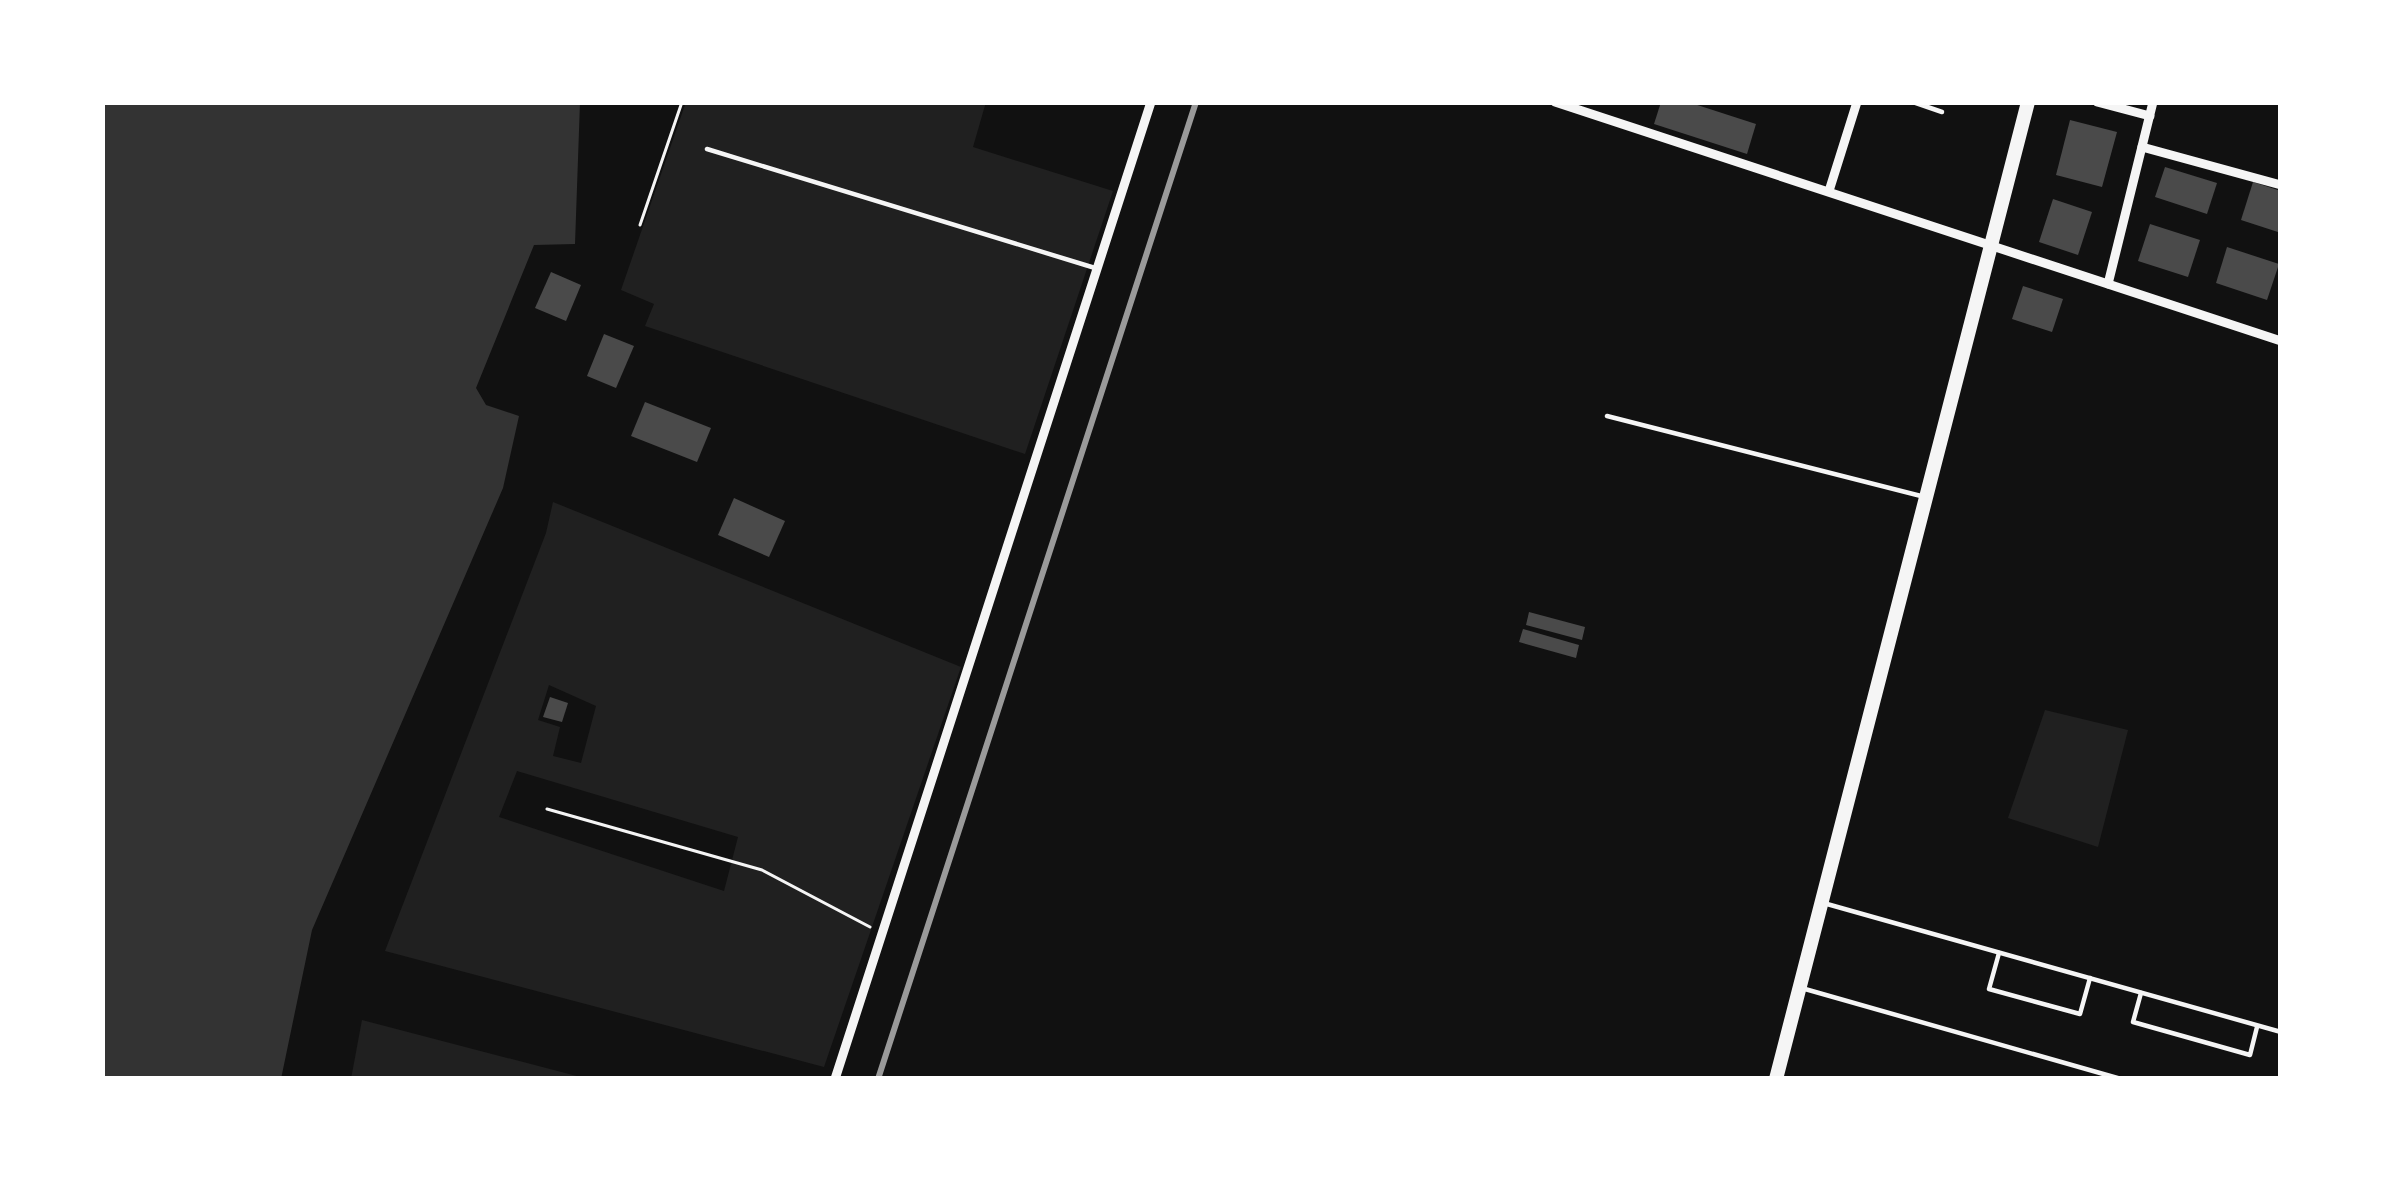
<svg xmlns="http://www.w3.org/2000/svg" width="2383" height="1181" viewBox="0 0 2383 1181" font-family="Poppins,sans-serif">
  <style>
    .green { fill: #202020; fill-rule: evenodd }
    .water { fill: #333 }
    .building { fill: #4a4a4a }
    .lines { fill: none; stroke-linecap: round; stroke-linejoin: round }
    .path { stroke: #f5f5f5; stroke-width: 3 }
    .service { stroke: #f5f5f5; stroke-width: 4.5 }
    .minor { stroke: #f5f5f5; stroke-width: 9 }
    .primary { stroke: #f5f5f5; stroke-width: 14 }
    .rail { stroke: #9a9a9a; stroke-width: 6 }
  </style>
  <rect width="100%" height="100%" fill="#111"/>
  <g class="green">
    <polygon points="686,102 986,102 973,147 1113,191 1025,454 645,326 654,304 621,290"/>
    <path d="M553,502L961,667L824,1067L385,951L546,533ZM549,685L596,706L581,763L553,756L560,727L538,720ZM517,771L738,837L724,891L499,817Z"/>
    <polygon points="2045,710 2128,730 2098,847 2008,818"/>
    <polygon points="362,1020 588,1079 351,1079"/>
  </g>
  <polygon class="water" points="102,102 580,102 575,244 534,245 476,388 486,405 519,416 503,488 312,930 281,1079 102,1079"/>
  <g class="building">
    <polygon points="1661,102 1688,102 1756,124 1747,154 1654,124"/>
    <polygon points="2070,120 2117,132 2102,187 2056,175"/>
    <polygon points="2165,167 2217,183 2207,214 2155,197"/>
    <polygon points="2253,182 2281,191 2281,233 2241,220"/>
    <polygon points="2053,199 2092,212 2078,255 2039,242"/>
    <polygon points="2150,224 2200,240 2188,277 2138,261"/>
    <polygon points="2227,247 2279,264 2267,300 2216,283"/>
    <polygon points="551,272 581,285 566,321 535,308"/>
    <polygon points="2023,286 2063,299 2052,332 2012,319"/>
    <polygon points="604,334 634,346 616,388 587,376"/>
    <polygon points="645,402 711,428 697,462 631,436"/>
    <polygon points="734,498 785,521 769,557 718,535"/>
    <polygon points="1529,612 1585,627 1582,640 1526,625"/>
    <polygon points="1523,629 1579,645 1576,658 1519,642"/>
    <polygon points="550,697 568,703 562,722 543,717"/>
  </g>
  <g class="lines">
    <g class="path">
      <polyline points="640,225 682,102"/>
      <polyline points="547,809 762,870 870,927"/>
    </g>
    <g class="service">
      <polyline points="1913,102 1942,112"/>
      <polyline points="707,149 1095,268"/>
      <polyline points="1607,416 1921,496"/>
      <polyline points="1827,904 2281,1032"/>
      <polyline points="1999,953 1989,989 2080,1014 2090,978"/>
      <polyline points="1805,989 2121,1079"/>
      <polyline points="2141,993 2133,1022 2250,1055 2257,1027"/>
    </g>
    <g class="minor">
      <polyline points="1555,102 2281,341"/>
      <polyline points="2097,102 2150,116"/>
      <polyline points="2142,147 2281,185"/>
      <polyline points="1829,191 1857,102"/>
      <polyline points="2108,284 2153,102"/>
      <polyline points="835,1079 1151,102"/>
    </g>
    <polyline class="primary" points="1776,1079 2028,102"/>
    <polyline class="rail" points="878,1079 1196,102"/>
  </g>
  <rect width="2383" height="1181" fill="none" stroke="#ffffff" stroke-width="210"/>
</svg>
